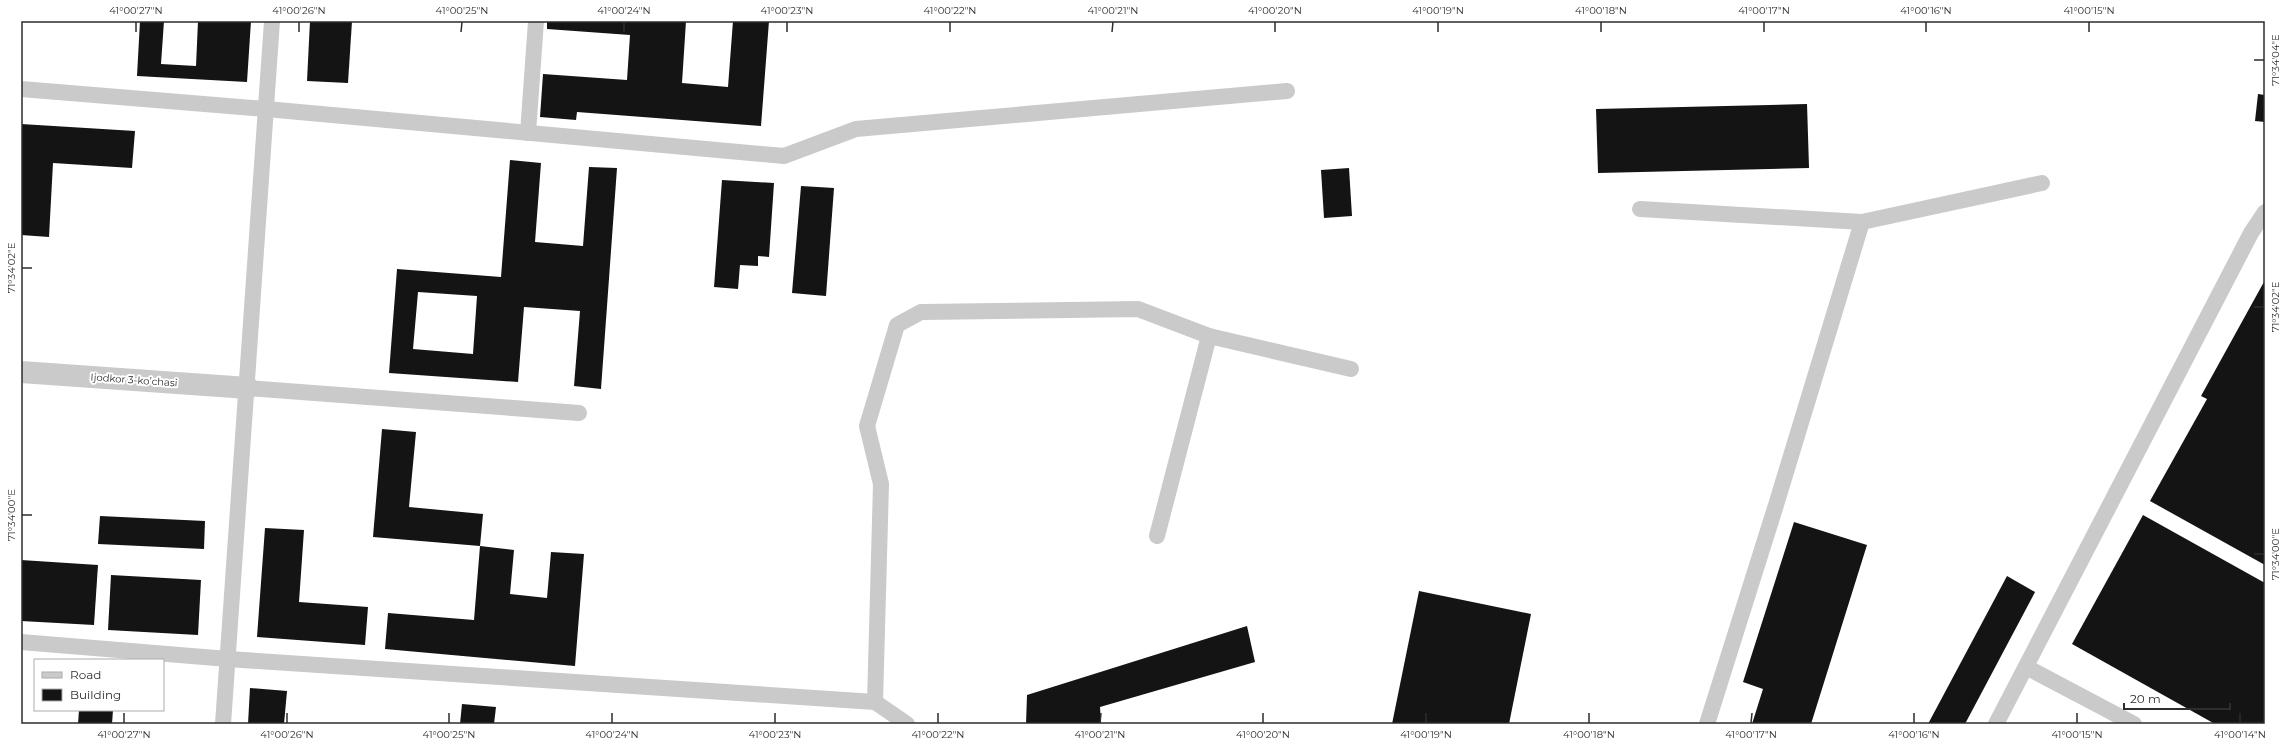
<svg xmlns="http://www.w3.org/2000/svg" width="2286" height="745" viewBox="0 0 2286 745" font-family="Montserrat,sans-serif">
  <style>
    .building { fill: #141414; fill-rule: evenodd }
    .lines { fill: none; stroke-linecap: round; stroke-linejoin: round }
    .lane { stroke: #cacaca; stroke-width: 16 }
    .street { stroke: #cacaca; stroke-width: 22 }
    .ticks { fill: none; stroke: #2d2d2d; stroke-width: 1.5 }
    .labels { text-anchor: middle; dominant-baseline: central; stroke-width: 4; stroke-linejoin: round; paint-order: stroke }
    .street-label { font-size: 10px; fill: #2d2d2d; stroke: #fff }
    .neatline { fill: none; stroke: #2d2d2d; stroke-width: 1.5 }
    .ticks-label { font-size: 10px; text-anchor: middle; fill: #2d2d2d }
  </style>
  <rect width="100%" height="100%" fill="#fff"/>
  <g class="building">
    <polygon points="140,21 164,21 161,64 196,66 198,21 251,21 247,82 137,76"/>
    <polygon points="310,21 352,21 348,83 307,81"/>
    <polygon points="547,21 686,21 682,83 728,87 733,21 769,21 761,126 577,112 576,120 540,117 543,74 627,80 630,35 547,29"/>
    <polygon points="2258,94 2265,95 2265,122 2255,121"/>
    <polygon points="1807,104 1809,168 1598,173 1596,109"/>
    <polygon points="21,124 135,131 132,168 53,163 49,237 21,235"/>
    <path d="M510,160L541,163L535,242L583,246L589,167L617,168L601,389L574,386L580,311L524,307L518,382L389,373L397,269L501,277ZM418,292L477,296L473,354L413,349Z"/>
    <polygon points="1349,168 1352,216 1324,218 1321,170"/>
    <polygon points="722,180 774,183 769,257 758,256 758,266 740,265 738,289 714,287"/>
    <polygon points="801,186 834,188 826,296 792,293"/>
    <polygon points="2265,280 2265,565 2150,501 2207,399 2201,396"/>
    <polygon points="382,429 416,432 409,507 483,514 480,546 373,537"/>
    <polygon points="2143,515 2265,583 2265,724 2215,724 2072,644"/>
    <polygon points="100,516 205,521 204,549 98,544"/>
    <polygon points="1794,522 1867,545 1811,724 1752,724 1763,689 1743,682"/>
    <polygon points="265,528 304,530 299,602 368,607 365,645 257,637"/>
    <polygon points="480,546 514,550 510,594 547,598 551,552 584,554 575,666 385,649 388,613 474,620"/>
    <polygon points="21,560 98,565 94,625 21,621"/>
    <polygon points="111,575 201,580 198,635 108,630"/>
    <polygon points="2007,576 2035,592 1965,724 1928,724"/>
    <polygon points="1419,591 1531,614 1509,724 1392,724"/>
    <polygon points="1247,626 1255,662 1100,707 1101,724 1026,724 1027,695"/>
    <polygon points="250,688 287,691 284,724 248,724"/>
    <polygon points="462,704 496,707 494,724 460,724"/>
    <polygon points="79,710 113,710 112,724 78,724"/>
  </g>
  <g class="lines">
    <g class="lane">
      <polyline points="21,89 266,109 784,156 856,129 1287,91"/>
      <polyline points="528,133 536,21"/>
      <polyline points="1640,209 1862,222 1776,505 1707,724"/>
      <polyline points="1862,222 2042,183"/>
      <polyline points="1209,336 1351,369"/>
      <polyline points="248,388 579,413"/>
      <polyline points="21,642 228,659 875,702 881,484 867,426 897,325 921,312 1138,309 1209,336 1157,536"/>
      <polyline points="2026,667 2134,724"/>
      <polyline points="875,702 907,724"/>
      <polyline points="223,724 272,21"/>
      <polyline points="1996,724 2251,233 2265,212"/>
    </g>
    <polyline class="street" points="21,372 248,388"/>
  </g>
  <path class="ticks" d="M136,32V22M299,32V22M461,32L462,22M624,32V22M787,32V22M950,32V22M1112,32L1113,22M1275,32V22M1438,32V22M1601,32V22M1764,32V22M1926,32V22M2089,32V22M2254,60H2264M22,268H32M2254,307H2264M22,515H32M2254,554H2264M124,723V713M287,723V713M449,723V713M612,723V713M775,723V713M938,723V713M1100,723L1101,713M1263,723V713M1426,723V713M1589,723V713M1751,723L1752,713M1914,723V713M2077,723V713M2240,723V713"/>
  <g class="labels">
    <g class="street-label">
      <text transform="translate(134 380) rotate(4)">Ijodkor 3-koʼchasi</text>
    </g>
  </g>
  <rect width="2286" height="745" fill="none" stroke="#ffffff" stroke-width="44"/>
  <rect x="34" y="659" width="130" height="52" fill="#ffffff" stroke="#ababab"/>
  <rect x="42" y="672" width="20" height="6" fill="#cacaca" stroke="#ababab"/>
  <text x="70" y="679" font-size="12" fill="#2d2d2d">Road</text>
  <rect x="42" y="689" width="20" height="12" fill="#141414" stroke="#ababab"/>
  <text x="70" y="699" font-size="12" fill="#2d2d2d">Building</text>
  <path d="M2124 703v6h106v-6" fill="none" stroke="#2d2d2d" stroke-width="2"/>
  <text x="2130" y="703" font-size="12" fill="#2d2d2d" stroke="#ffffff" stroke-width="3" paint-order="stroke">20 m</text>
  <rect x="22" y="22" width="2242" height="701" class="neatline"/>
  <g class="ticks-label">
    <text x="136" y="14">41°00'27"N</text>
    <text x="299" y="14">41°00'26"N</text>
    <text x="462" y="14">41°00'25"N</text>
    <text x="624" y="14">41°00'24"N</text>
    <text x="787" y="14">41°00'23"N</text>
    <text x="950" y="14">41°00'22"N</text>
    <text x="1113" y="14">41°00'21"N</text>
    <text x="1275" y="14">41°00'20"N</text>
    <text x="1438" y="14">41°00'19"N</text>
    <text x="1601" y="14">41°00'18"N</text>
    <text x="1764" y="14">41°00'17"N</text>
    <text x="1926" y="14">41°00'16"N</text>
    <text x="2089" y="14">41°00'15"N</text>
    <text transform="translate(2275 60) rotate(-90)" y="4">71°34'04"E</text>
    <text transform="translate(11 268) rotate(-90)" y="4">71°34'02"E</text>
    <text transform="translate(2275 307) rotate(-90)" y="4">71°34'02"E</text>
    <text transform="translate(11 515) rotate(-90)" y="4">71°34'00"E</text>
    <text transform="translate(2275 554) rotate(-90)" y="4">71°34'00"E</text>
    <text x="124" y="738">41°00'27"N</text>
    <text x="287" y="738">41°00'26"N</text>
    <text x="449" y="738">41°00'25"N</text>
    <text x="612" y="738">41°00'24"N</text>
    <text x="775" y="738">41°00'23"N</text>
    <text x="938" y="738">41°00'22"N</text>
    <text x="1100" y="738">41°00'21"N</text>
    <text x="1263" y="738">41°00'20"N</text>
    <text x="1426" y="738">41°00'19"N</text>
    <text x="1589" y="738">41°00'18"N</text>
    <text x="1751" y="738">41°00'17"N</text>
    <text x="1914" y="738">41°00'16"N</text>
    <text x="2077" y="738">41°00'15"N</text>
    <text x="2240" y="738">41°00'14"N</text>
  </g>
</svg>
